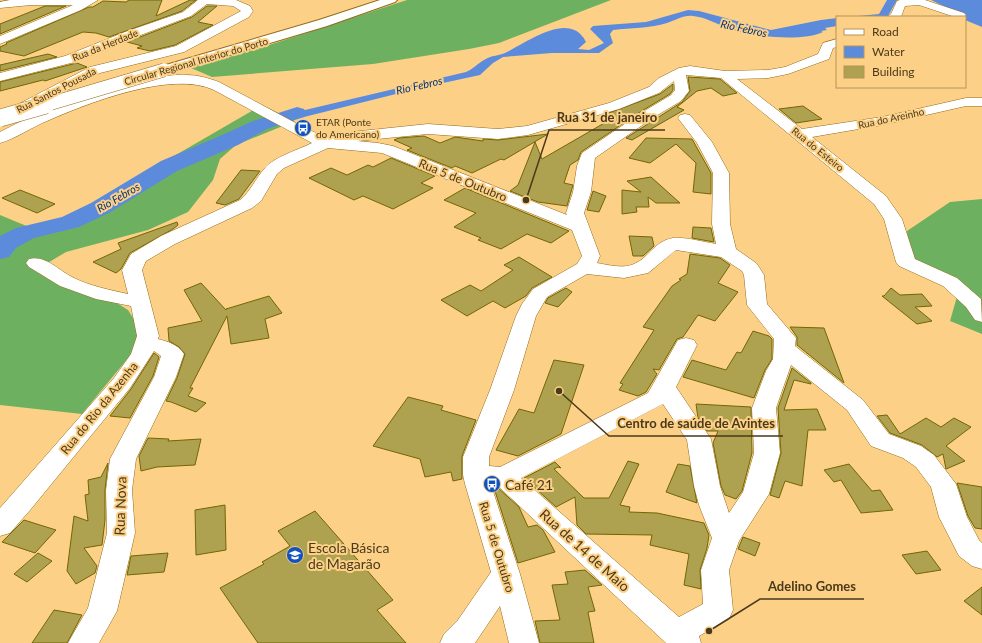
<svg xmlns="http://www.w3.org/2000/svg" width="982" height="643" viewBox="0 0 982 643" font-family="Lato,sans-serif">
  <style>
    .forest { fill: #6db160 }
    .water { fill: #5c8bdc }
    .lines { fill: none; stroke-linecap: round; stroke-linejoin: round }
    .river { fill: #5c8bdc; fill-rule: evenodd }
    .building { fill: #aea14f; stroke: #736604 }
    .minor-casing { stroke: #926b1b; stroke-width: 1 }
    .highway-casing { stroke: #926b1b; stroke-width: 2 }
    .minor { fill: #fff; fill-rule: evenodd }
    .highway { fill: #fff; fill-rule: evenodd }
    .highway-bridge-far1-casing { stroke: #926b1b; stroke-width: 14; stroke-linecap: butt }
    .highway-bridge-casing { stroke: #926b1b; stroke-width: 18; stroke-linecap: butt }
    .highway-bridge-far1 { stroke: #fff; stroke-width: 13 }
    .highway-bridge { stroke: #fff; stroke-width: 17 }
    .labels { text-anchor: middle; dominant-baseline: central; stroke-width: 4; stroke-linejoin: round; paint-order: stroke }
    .far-street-label { font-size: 10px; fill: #4a391a; stroke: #fcd187 }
    .far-poi-label { font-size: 10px; fill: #4a391a; stroke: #fcd187; text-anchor: start }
    .far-water-label { font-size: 11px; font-style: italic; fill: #063179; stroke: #fcd187 }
    .street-label { font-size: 12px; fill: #4a391a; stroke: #fcd187 }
    .near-poi-label { font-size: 14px; fill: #4a391a; stroke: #fcd187; text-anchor: start }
    .near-street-label { font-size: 14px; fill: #4a391a; stroke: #fcd187 }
    .leader { fill: none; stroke: #4a391a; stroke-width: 1.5 }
    .callout-dot { fill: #4a391a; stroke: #fcd187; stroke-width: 1.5 }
    .callout-label { font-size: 13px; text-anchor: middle; font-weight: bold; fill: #4a391a; stroke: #fcd187; stroke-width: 4; stroke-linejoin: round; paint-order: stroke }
  </style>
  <rect width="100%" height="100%" fill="#fcd187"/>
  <g class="forest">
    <polygon points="407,0 611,0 499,43 469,49 373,64 212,77 191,68 257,49"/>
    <polygon points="262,105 295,121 236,145 220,159 213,180 188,212 148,230 66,252 41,267 95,289 128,310 140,329 133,352 82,414 0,405 0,215 29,227 48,229"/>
    <polygon points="982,199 982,334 950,321 956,300 956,282 909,260 907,231 950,202"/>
  </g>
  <g class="water">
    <polygon points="887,0 897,0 888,16 848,17 879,14"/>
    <polygon points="931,0 982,0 982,27 965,20 965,17 958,17 952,10"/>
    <path d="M688,10L699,11L771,30L821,20L837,18V26L825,28L827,30L821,31L823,32C803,42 749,37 728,28C716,24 706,17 693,16C683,15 677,20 667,23C650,28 631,28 613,30L610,34L613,43L599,53H552L503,57L493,63L480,75L420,88L300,118L260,125L285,115L305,110L466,72C473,69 477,64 484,60C491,55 500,56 507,52C528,42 570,10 586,42L578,49L589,50L604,43L590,29L593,26L646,22Z"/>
  </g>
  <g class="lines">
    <polygon class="river" points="297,107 304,109 307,113 304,117 267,129 238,145 177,171 109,213 79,227 34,238 16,248 9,257 0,259 0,236 16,228 62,217 91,203 161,161 222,135 253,121"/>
  </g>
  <g class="building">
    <polygon points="129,0 162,0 156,16 190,0 196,0 182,11 109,37 96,33 83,32 24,56 0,51 0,47 7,44 6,43 89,7 93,7 103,1 126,2"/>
    <polygon points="45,6 66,6 0,34 0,24"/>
    <polygon points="207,6 217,6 198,22 213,25 175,45 150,51 137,48 142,46 127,42 192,17"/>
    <polygon points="48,54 57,57 0,71 0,65"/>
    <polygon points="77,63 87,67 45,81 43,80 0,91 0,82"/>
    <polygon points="688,77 720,79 737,93 723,96 711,88 697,91 677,107 684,110 632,140 626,138 682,102 690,91"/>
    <polygon points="673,84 673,90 670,94 640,112 581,152 578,160 570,165 564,183 573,185 567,206 538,202 510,191 518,185 535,142 542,159 613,118 606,114 660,94"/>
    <polygon points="803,106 822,119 796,123 779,109"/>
    <polygon points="548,134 504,160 501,159 472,173 455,166 452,168 407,150 412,148 394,140 399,138 424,136 440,143 455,137 483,141 483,139 498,140"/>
    <polygon points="646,138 692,139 711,173 711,194 693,192 696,163 676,144 650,163 629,158"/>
    <polygon points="391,158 435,176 421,183 433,188 393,209 363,196 354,200 309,178 331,168 347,175 368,165 373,167"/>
    <polygon points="241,170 260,171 239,199 225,205 216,203"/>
    <polygon points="651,177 680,203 656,203 648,197 649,207 636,207 637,212 622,214 622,190 641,192 627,181"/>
    <polygon points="465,188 569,231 551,243 527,234 501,249 478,240 481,238 454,227 476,213 444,200"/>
    <polygon points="20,190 55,204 37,213 2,198"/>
    <polygon points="593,191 606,196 599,212 587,210"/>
    <polygon points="177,222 178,225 173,229 130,253 121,269 116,273 93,262 121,249 118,243"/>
    <polygon points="693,227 711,228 714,242 692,238"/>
    <polygon points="629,236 652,237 654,246 643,256 633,256"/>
    <polygon points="690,254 720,258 730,265 718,283 738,292 715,321 698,315 683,337 677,339 659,370 653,369 657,374 646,392 638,396 619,390 623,384 620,383 654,330 643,327 672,286 681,280 679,279 687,274"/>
    <polygon points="519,257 552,277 532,288 526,296 505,308 493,301 467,316 441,300 470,285 481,291 513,270 504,265"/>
    <polygon points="201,283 226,310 226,309 269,296 282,313 265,319 269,338 231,344 227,316 190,388 193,388 188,396 206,403 196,412 171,402 166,401 177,378 185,354 179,347 169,341 168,328 202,321 184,290"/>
    <polygon points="566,288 572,292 558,307 545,303 548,298"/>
    <polygon points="891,288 900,295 922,294 932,306 915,307 932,321 917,324 882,296 884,296"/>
    <polygon points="790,327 824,328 844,383 797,345 797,337"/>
    <polygon points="753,331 769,336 772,339 772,359 765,370 754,398 683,377 692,360 726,370 737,352 741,353"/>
    <polygon points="154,353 159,357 153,376 130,418 110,416 131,389"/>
    <polygon points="554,360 584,365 561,434 518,456 496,450 519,409 534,413"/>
    <polygon points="792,368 811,383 811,384 794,380 784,410 817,409 826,430 808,430 802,486 785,481 779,498 770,495 781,453 778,408"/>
    <polygon points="408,397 443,406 441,410 476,420 462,456 462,479 453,481 451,472 425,477 420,459 373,446"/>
    <polygon points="696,404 751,407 752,453 742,491 736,499 725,495 721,486 713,443 718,431 707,431 698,418"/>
    <polygon points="887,415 900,434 926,418 941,427 954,418 971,427 946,446 965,461 946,469 943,454 937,457 922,445 890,433 877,416"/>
    <polygon points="148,438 169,439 168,441 201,439 195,465 157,467 141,471 139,456"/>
    <polygon points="628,461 639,464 620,505 630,507 629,512 657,513 704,523 709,535 707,548 700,570 701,589 684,585 689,554 650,545 652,535 586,534 577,525 575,497 556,507 524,478 555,462 561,468 558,467 554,469 584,498 609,498"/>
    <polygon points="108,463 105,490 105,520 102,545 84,548 97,566 95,573 76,584 67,571 74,516 88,521 85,495 89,494 88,480 101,477"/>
    <polygon points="678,464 690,466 697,503 666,492"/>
    <polygon points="849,464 872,491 880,490 893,510 861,513 841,480 834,482 824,470"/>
    <polygon points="957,483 982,487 982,529 975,528 968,516"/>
    <polygon points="497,487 519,507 528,527 537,525 543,530 555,552 518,563 494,488"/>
    <polygon points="225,505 226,550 196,555 195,510"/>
    <polygon points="315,511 393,600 377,610 406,643 258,643 220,588 264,564 262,562 290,546 278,531"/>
    <polygon points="24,520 56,530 35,553 2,542"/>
    <polygon points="743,537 760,543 755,556 738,549"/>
    <polygon points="927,551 941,570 916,574 902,555"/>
    <polygon points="38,553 52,561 27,582 14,574"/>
    <polygon points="168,553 164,572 127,575 131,556"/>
    <polygon points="585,570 602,585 588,587 595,611 588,612 594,643 540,643 535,621 560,620 552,585 568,584 565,572"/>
    <polygon points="982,587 982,615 964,601"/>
    <polygon points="54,610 82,615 67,643 32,643"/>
  </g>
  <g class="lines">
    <g class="minor-casing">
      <g id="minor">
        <polygon points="10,0 98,0 81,10 0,44 0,36 73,5 31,5 0,8 0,2"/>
        <polygon points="198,0 236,0 250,6 253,11 249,17 184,52 100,73 21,114 16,115 11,114 9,111 11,108 90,67 176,46 241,11 233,6 207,4 191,16 133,38 75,62 0,81 0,73 65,56 125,32 183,12"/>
        <polygon points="900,0 925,0 964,13 966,15 964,17 955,17 919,5 905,6 901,17 887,17 891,14 897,1"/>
        <path d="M837,39V47L833,48L829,59L788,74L768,78L737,79L802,129L882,117L966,98H982V106H966L882,125L812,137L886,196L902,219L915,259L957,278L981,299L982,322L975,320L966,307L943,286L899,266L896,262L884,219L874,204L721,78L686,75L689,91L681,101L651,119L595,158L591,192L584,213L600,256L597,263C608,265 624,269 634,264C649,258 654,241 673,238C687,237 703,242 716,244L712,224L713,173L697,143L678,118L680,115L685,114L690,115L712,142L729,173L730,224L736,249L756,263L759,267L764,275L767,304L796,338L795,346L863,400L889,434L921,446L934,455L956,484L967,517L979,540L982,543V569L972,566L959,556L939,517L931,487L916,467L903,458L871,446L847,410L791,365L776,408L780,453L769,494L739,541L729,570L733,610L729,619L699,636L701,643H666L497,485H491L520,574L539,643H509L500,606L475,643H440L444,634L458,620L491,572L465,484L463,475V457L490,390L516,316L522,304L533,289L577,264L582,256L572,230L382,153L328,148L284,168L277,174L261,201L252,208L175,244L146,261L142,270L159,336L158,339C169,342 177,344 184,354L176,377L136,459L132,490L135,533L117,611L99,643H68L88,608L107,533L106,490L110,459L154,377L161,356L154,351L130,388L31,509L10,533L0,536V508L114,378L131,354L137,336L131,306L96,299L60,286L29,267L26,263L29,259C46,255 59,271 74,278C90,286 110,290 128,294L122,270L131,254L161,236L240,200C251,191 255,179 265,168C274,157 298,150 312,143L214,90C172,70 88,103 47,121C32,127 15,139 0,143V132C45,108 94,91 144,80C157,78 172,74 186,75C198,75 208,78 219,82L303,127L327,138L351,132L428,124L498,129L527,126L609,103L649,87L659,78L679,68L690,66L725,71L768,70L785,67L818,54L823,43ZM674,81L675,90L671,95L641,113L582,153L577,166L573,192L566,213L567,215L393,146L378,143L357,141L428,134L498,139L528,135L619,109L659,93ZM676,250L721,257L742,271L744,275L747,305L774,339L773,359L766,371L752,408L754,453L743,492L729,513L720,486L711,439L676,387L697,345L694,340L686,338L678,340L648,393L500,467L489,466V457L514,390L536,316L547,297L587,274L624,278L648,273ZM663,404L687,440L694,486L699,505L712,538L701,570L703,604L679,617L521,478Z"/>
      </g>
    </g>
    <g class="highway-casing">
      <polygon id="highway" points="380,0 397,0 395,2 327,26 169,73 164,74 159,73 157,70 159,67 319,20"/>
    </g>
    <use href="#minor" class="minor"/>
    <use href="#highway" class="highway"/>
    <g class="highway-bridge-far1-casing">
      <polyline id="highway-bridge-far1" points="42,106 164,70"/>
    </g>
    <g class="highway-bridge-casing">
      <polyline id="highway-bridge" points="0,118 46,105"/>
    </g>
    <use href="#highway-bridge-far1" class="highway-bridge-far1"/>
    <use href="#highway-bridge" class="highway-bridge"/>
  </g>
  <defs>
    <g id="bus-disc" transform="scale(0.9)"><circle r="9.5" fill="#1153be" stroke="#fcd187"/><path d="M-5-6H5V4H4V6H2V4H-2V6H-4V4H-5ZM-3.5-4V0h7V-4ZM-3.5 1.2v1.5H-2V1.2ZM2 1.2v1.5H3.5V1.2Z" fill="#fff"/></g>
    <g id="school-disc" transform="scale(0.9)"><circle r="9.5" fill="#1153be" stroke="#fcd187"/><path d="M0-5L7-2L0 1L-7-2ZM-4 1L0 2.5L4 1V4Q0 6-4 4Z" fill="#fff"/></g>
  </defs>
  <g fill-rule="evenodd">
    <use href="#bus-disc" x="303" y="128"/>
    <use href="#bus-disc" x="492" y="484"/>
    <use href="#school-disc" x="295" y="555"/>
  </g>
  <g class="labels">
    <g class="far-street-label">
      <text transform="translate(105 45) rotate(-22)">Rua da Herdade</text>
      <text transform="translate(196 61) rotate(-16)">Circular Regional Interior do Porto</text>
      <text transform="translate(56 90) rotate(-27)">Rua Santos Pousada</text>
      <text transform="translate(891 118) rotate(-12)">Rua do Areinho</text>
      <text transform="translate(818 149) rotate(39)">Rua do Esteiro</text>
    </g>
    <g class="far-poi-label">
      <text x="316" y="122">ETAR (Ponte<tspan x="316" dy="12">do Americano)</tspan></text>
    </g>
    <g class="far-water-label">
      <text transform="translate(744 28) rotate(12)">Rio Febros</text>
      <text transform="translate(419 85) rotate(-13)">Rio Febros</text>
      <text transform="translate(118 197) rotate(-30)">Rio Febros</text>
    </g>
    <g class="street-label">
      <text transform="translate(463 180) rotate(22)">Rua 5 de Outubro</text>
      <text transform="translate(99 408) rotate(-51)">Rua do Rio da Azenha</text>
      <text transform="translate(497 547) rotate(73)">Rua 5 de Outubro</text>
    </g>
    <g class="near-poi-label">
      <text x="505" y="484">Café 21</text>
      <text x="308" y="547">Escola Básica<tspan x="308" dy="16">de Magarão</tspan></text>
    </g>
    <g class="near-street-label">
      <text transform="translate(120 506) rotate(-88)">Rua Nova</text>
      <text transform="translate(585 550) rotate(42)">Rua de 14 de Maio</text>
    </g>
  </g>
  <path class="leader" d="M526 200L549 130H665M559 391L609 436H783M709 631L760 599H864"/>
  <g class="callout-dot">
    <circle cx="526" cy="200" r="4"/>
    <circle cx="559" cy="391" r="4"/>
    <circle cx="709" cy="631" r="4"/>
  </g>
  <g class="callout-label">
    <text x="607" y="122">Rua 31 de janeiro</text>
    <text x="696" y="428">Centro de saúde de Avintes</text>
    <text x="812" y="591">Adelino Gomes</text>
  </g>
  <rect x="836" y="16" width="130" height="72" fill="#fcd187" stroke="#b5945b"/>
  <rect x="844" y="29" width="20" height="6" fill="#ffffff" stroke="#b5945b"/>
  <text x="872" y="36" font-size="12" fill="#4a391a">Road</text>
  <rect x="844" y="46" width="20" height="12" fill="#5c8bdc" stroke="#b5945b"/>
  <text x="872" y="56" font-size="12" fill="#4a391a">Water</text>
  <rect x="844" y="66" width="20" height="12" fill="#aea14f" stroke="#b5945b"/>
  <text x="872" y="76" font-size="12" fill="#4a391a">Building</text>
</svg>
